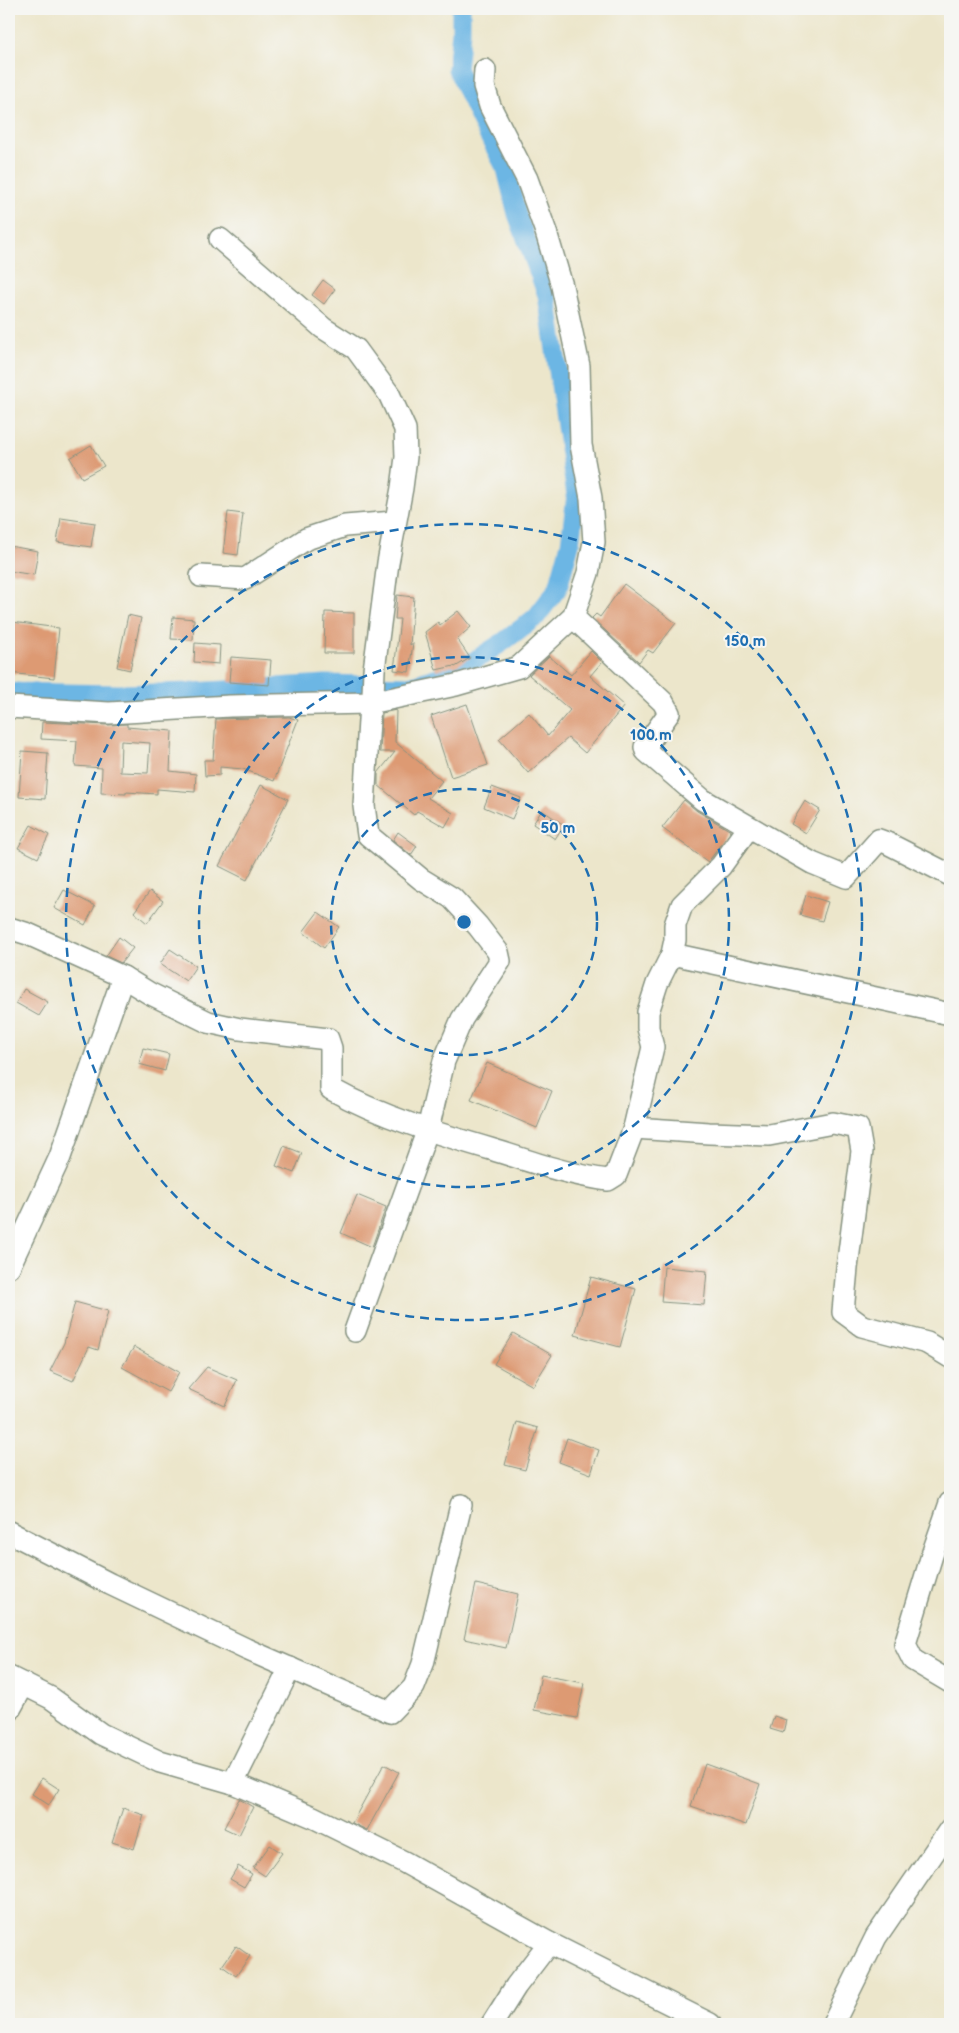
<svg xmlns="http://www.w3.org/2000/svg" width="959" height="2033" viewBox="0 0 959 2033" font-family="'Balsamiq Sans',sans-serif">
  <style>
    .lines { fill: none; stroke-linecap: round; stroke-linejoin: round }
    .canal { stroke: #6cb6e4; stroke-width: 19 }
    .building { fill: #dd9a73; fill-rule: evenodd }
    .minor-casing { stroke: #869280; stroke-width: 24 }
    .minor { stroke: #fff; stroke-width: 21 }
    .ring { fill: none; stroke: #1f6fb2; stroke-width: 2.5; stroke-dasharray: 9 6 }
    .centre { fill: #1f6fb2; stroke: #f6f6f2; stroke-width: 2.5 }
    .ring-label { font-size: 15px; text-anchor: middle; font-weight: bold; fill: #1f6fb2; stroke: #f6f6f2; stroke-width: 4; stroke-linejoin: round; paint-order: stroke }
  </style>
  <rect width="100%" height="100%" fill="#f6f6f2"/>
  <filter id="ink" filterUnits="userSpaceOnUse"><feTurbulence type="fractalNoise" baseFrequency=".02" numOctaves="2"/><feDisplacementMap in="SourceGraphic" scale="10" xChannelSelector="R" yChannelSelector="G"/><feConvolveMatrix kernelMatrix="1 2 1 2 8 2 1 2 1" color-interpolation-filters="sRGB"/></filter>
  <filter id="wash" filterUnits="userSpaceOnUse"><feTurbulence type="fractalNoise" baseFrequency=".0096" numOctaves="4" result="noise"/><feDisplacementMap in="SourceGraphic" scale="20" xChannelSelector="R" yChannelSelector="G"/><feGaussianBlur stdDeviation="1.12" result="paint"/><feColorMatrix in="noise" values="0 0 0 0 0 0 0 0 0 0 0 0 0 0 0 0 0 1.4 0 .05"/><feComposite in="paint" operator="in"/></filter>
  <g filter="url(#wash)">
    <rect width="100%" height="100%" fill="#ece6cb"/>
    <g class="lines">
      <polyline class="canal" points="9,692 119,694 193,692 326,684 409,686 460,670 503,642 536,617 558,588 570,544 576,495 547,295 517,214 506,169 481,121 457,69 461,32 461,9"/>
    </g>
    <g id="blocks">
      <g class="building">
        <polygon points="323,280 335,289 324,304 312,295"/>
        <polygon points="91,445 104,466 82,478 70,458"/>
        <polygon points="228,512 243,514 238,555 223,553"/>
        <polygon points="61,518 95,523 91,547 57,542"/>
        <polygon points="9,546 38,551 34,575 9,571"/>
        <polygon points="624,584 676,623 653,653 648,650 639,662 592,618 596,614 600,617"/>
        <polygon points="397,595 414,597 410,645 413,643 409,672 394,670 400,619 395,619"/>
        <polygon points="458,611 471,627 457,639 470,658 455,667 454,666 436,670 425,632 438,622 440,625"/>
        <polygon points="325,612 354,613 354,653 324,653"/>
        <polygon points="128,615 141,618 130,670 117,667"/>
        <polygon points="173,617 194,619 193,640 171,639"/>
        <polygon points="12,622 59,628 54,678 9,673 9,651"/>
        <polygon points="195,643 220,645 219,664 194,662"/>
        <polygon points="591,651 602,662 590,676 624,706 585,753 568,738 528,773 499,739 529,713 548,736 570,710 529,675 549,656 571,675"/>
        <polygon points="231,657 271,660 269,685 229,682"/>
        <polygon points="467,704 488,765 451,777 431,716"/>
        <polygon points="396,710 395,742 442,781 428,798 453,813 445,827 417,811 414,815 378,785 378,773 395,752 380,752 382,713"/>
        <polygon points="289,717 298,720 274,781 243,769 220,767 220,775 205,776 204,760 213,760 216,719"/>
        <path d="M42,722L108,725L127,724V727L172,731L170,771L196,774L195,792L157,789V794L126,792V794L101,793L102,768L75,766L77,741L41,739ZM121,741L150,743L148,773L120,772Z"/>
        <polygon points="22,751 48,753 45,799 19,797"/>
        <polygon points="261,785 288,799 247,880 219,866"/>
        <polygon points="492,787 521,798 512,819 484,807"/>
        <polygon points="684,800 697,811 731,831 708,862 662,828"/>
        <polygon points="805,801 820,810 806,833 791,824"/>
        <polygon points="542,810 564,825 555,839 533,824"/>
        <polygon points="31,825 49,835 38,858 18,848"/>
        <polygon points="398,832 417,846 411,855 393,840"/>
        <polygon points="64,890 95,906 85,925 54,908"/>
        <polygon points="150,891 163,901 147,923 134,912"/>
        <polygon points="806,895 828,902 822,921 800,915"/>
        <polygon points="318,912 339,927 324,948 303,932"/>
        <polygon points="119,937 133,948 121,963 106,956"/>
        <polygon points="170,949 196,966 186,981 160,964"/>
        <polygon points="24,989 48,1002 39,1016 16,1003"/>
        <polygon points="143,1048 169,1054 165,1071 139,1064"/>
        <polygon points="487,1063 552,1091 537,1128 471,1100"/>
        <polygon points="284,1146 302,1153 294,1173 276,1166"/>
        <polygon points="357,1195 386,1207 372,1247 341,1233"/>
        <polygon points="664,1267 707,1271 704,1305 661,1302"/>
        <polygon points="591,1277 636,1289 620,1347 575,1335"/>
        <polygon points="75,1302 108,1311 98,1350 89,1347 73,1381 50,1371 64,1343"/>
        <polygon points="513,1333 552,1355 533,1386 494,1364"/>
        <polygon points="134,1347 179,1372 168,1392 122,1367"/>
        <polygon points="207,1367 237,1380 225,1406 188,1389"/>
        <polygon points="517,1422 538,1428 525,1470 505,1465"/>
        <polygon points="567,1438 599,1450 591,1474 559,1462"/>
        <polygon points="476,1584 518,1594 506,1648 464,1639"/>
        <polygon points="541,1675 584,1683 577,1718 534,1710"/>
        <polygon points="774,1716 786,1720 783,1733 770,1729"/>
        <polygon points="384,1764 399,1772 367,1830 352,1823"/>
        <polygon points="705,1764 760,1784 746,1825 691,1806"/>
        <polygon points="42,1778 59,1789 49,1805 32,1794"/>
        <polygon points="239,1799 253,1807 239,1835 224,1828"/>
        <polygon points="123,1808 144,1815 134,1849 112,1842"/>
        <polygon points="270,1845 282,1853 265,1876 253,1868"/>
        <polygon points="238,1866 252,1874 244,1887 230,1879"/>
        <polygon points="236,1946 250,1956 236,1976 222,1966"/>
      </g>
    </g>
  </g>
  <g filter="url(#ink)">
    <use href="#blocks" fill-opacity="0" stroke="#869280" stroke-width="1"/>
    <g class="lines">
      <g class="minor-casing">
        <g id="minor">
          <polyline points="220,239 323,328 356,349 389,394 405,429 406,457 402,488 388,563 374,670 373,696 370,703 364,806 368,835 421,879 452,898 478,926 498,952 500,961 462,1019 444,1061 428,1129 355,1331"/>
          <polyline points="201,576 245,579 306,539 345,526 394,522"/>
          <polyline points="573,617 663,702 669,713 645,747 646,751 703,800 812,863 846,877 879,840 887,843 950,875"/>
          <polyline points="9,707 109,713 230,706 370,703 456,685 519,667 573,617 588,573 594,542 591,498 581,445 579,366 562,286 546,232 527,179 490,106 484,86 485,70"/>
          <path d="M9,928L28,934L123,977L149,993L208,1022L240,1029L328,1039L331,1048V1089C381,1117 439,1134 494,1150C532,1162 569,1175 608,1180L616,1175L634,1128L653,1047L648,1028V1012L657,984L672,954L675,940V925L682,905L721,866L749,827"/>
          <polyline points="672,954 950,1014"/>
          <polyline points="634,1128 709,1133 769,1135 833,1123 858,1128 862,1151 847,1268 843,1312 862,1326 927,1343 950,1357"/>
          <polyline points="9,1267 60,1157 123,977"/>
          <polyline points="950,1503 932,1555 905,1644 913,1660 950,1682"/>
          <polyline points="9,1532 110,1584 246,1649 390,1712 414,1687 423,1664 461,1505"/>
          <polyline points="9,1677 51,1698 101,1734 160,1762 233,1783 313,1817 404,1862 549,1943 516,1986 492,2024"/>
          <polyline points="9,1711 24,1684"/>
          <polyline points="233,1783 290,1668"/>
          <polyline points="549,1943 710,2024"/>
          <polyline points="833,2024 876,1937 950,1829"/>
        </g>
      </g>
      <use href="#minor" class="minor"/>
    </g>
  </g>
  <g class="ring">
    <circle cx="464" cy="922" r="133"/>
    <circle cx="464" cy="922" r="265"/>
    <circle cx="464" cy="922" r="398"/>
  </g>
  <circle cx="464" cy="922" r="8" class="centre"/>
  <g class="ring-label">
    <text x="745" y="646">150 m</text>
    <text x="651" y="740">100 m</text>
    <text x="558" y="833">50 m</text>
  </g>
  <rect width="959" height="2033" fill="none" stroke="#f6f6f2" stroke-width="30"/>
</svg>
